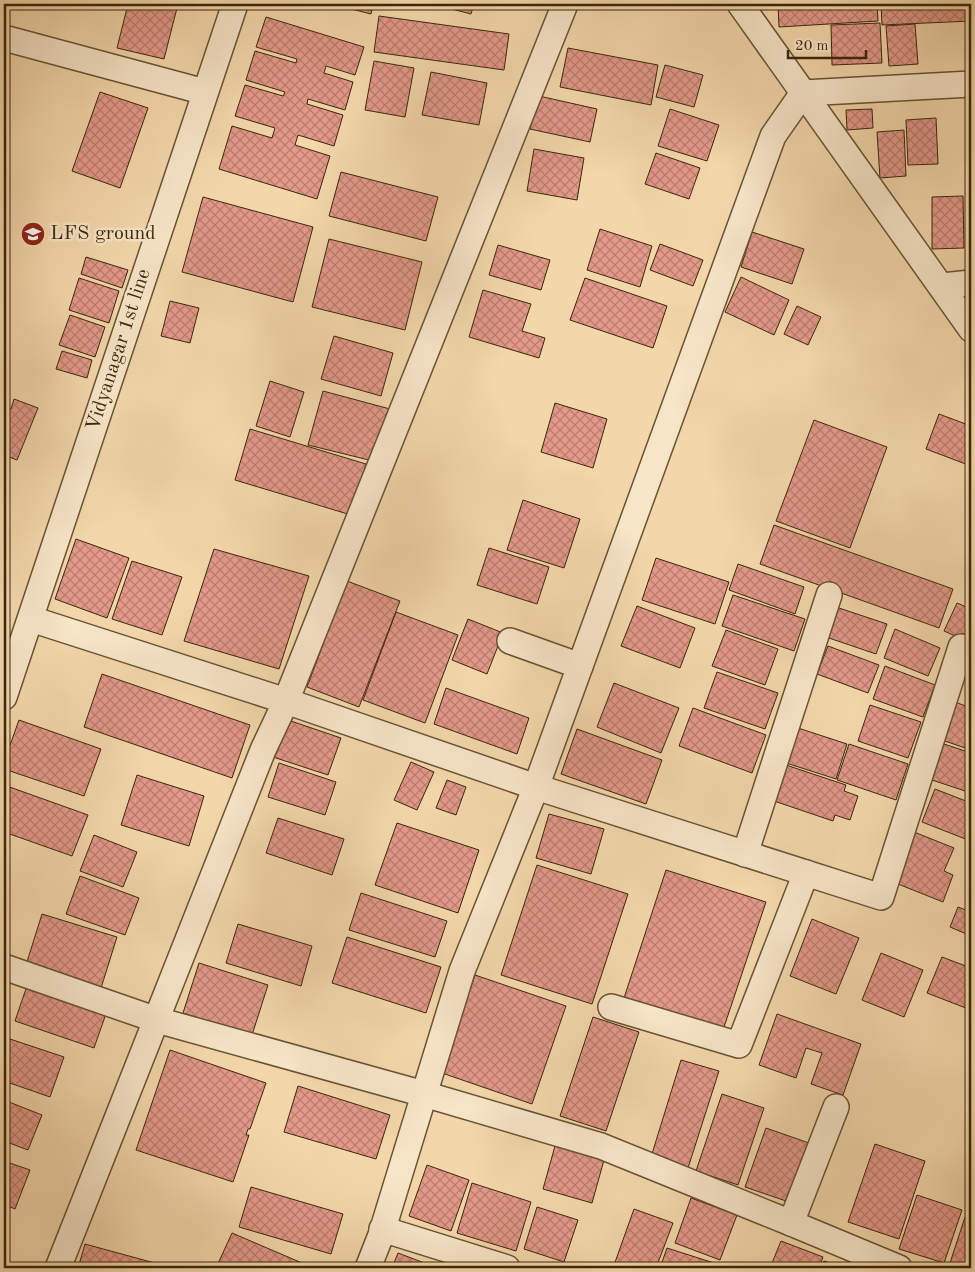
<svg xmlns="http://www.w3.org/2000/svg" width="975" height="1272" viewBox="0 0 975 1272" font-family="'Old Standard TT',serif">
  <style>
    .building { fill: url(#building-cross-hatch); stroke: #3b270a }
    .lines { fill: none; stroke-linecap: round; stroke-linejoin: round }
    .minor-casing { stroke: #695332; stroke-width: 28 }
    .minor { stroke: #f7e5c8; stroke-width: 25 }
    .labels { text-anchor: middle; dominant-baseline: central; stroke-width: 5; stroke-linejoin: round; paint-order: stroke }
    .poi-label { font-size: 20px; fill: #3b270a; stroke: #f7e5c8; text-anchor: start }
    .street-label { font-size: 20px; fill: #3b270a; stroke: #f7e5c8 }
  </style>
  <defs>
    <pattern id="building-cross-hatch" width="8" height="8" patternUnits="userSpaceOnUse" patternTransform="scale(1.25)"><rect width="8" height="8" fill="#e4998a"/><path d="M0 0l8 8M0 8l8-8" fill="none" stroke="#ba7d6f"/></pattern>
  </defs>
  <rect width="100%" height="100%" fill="#f3d7ab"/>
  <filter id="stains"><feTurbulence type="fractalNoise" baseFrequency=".004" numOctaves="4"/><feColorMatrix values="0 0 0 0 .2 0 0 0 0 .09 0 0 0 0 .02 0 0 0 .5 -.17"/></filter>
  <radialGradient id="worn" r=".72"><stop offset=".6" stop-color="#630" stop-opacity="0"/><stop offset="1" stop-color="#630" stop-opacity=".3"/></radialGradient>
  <g class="building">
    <polygon points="128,4 178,4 164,59 117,48"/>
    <polygon points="332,4 373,4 371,14"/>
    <polygon points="405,4 426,4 424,9"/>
    <polygon points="433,4 474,4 471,14"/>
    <polygon points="778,4 877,4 878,21 779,27"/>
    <polygon points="881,4 971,4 971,21 882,25"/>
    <polygon points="379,16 509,34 504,70 374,52"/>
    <polygon points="266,17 364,47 355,75 326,66 324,73 353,82 345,110 308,99 307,104 343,115 334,146 298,135 295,145 330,156 317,199 219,169 232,126 272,138 275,128 235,116 245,85 283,96 285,92 246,80 255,51 296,63 297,59 256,47"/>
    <polygon points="880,23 882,63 832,65 831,25"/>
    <polygon points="915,24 918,64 889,66 886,26"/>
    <polygon points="568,48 658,65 651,105 560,87"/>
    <polygon points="374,61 414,68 405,117 365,110"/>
    <polygon points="665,65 703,75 694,107 656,97"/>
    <polygon points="4,70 10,73 4,89"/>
    <polygon points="431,72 487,83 479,125 422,115"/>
    <polygon points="100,92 148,108 120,188 72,171"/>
    <polygon points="539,96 597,109 590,142 530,129"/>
    <polygon points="670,109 719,125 707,161 658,146"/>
    <polygon points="872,109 873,128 847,130 846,110"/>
    <polygon points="936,118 938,164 908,165 906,120"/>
    <polygon points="904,130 906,176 880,178 877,132"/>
    <polygon points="534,149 584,158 577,200 527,191"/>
    <polygon points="656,153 700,168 689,199 645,184"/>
    <polygon points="341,172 438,197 426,241 329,216"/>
    <polygon points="963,196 964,248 932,249 932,197"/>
    <polygon points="203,197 313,227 293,302 182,272"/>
    <polygon points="969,220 971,220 971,241 970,241"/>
    <polygon points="600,229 652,246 640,287 587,270"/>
    <polygon points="752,232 804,249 792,284 741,267"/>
    <polygon points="329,239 422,262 405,330 312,307"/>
    <polygon points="660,244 703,260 693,286 650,270"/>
    <polygon points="498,245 550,260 541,290 489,275"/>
    <polygon points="86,257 128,270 122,288 81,274"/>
    <polygon points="741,277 789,300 774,335 725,312"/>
    <polygon points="79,278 119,291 109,323 69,310"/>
    <polygon points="585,278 667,306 653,348 570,320"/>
    <polygon points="483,290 531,304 522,331 545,338 539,358 469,337"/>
    <polygon points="170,301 199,308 190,343 161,336"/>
    <polygon points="797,306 821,317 808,345 784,334"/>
    <polygon points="70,315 105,327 95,357 59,345"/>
    <polygon points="334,336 393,353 381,396 321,379"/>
    <polygon points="62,351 92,360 87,378 56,369"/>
    <polygon points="270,381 304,392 290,437 256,426"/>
    <polygon points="323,391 390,409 377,462 308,445"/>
    <polygon points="14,399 38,408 17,460 4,455 4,407 11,409"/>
    <polygon points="555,403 607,419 593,468 541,452"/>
    <polygon points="939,414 971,426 971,466 926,449"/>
    <polygon points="814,420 887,447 850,548 776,521"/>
    <polygon points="250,429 366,464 351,515 235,480"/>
    <polygon points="523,500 580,519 564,568 507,550"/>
    <polygon points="774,525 953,589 939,628 760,564"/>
    <polygon points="76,539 129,558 107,618 55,599"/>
    <polygon points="489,548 549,567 537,604 477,585"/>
    <polygon points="214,549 309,576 279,669 184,641"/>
    <polygon points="656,558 729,582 715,624 642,600"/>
    <polygon points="132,561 182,577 162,635 112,619"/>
    <polygon points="738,564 804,587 795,614 729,590"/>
    <polygon points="347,581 400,601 359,707 307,687"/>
    <polygon points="733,595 805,619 794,651 722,626"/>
    <polygon points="957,603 971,609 971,643 944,631"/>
    <polygon points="637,606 695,628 680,668 621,646"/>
    <polygon points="833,606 887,624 876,654 823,636"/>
    <polygon points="396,612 458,635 425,723 363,700"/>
    <polygon points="468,619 503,633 487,674 452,660"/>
    <polygon points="895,629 940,648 928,676 884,658"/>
    <polygon points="726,630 778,649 765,685 712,666"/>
    <polygon points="828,646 879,665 868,693 817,674"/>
    <polygon points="885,666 935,685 923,717 873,699"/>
    <polygon points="717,672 778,693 765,729 704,708"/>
    <polygon points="102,674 250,725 232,778 84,727"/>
    <polygon points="614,683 679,708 661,753 597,727"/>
    <polygon points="446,688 529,718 517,754 434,724"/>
    <polygon points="955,702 971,708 971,750 942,740"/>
    <polygon points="870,705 921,722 908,758 858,741"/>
    <polygon points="693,708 766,735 752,773 679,746"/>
    <polygon points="285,719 341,738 328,775 273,757"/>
    <polygon points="19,720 101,749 84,796 4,769 4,762"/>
    <polygon points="798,728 847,744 836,779 786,763"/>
    <polygon points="577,729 662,760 646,804 561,774"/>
    <polygon points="935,741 971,753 971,793 923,777"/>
    <polygon points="849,744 908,764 896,800 837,780"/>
    <polygon points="411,762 434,772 417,810 394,800"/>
    <polygon points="279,763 336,782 325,815 268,797"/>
    <polygon points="786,765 846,785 844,791 858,796 850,820 835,815 833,821 774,801"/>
    <polygon points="137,775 204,796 189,846 121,825"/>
    <polygon points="447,780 466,787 456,815 436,808"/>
    <polygon points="4,785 88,815 72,856 4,832"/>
    <polygon points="935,789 971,803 971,832 968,840 922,822"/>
    <polygon points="549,814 604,829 591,874 536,858"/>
    <polygon points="278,818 344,839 332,875 266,853"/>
    <polygon points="397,823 479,850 458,913 375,885"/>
    <polygon points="914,832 954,848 944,871 953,875 943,902 893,882"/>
    <polygon points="94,835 137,852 123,887 80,871"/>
    <polygon points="537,865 628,894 592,1004 501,975"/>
    <polygon points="666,870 766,902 722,1033 623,1001"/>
    <polygon points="971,874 971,892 966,890"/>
    <polygon points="80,876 139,898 125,935 66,914"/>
    <polygon points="361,893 447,921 435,957 349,930"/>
    <polygon points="4,900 9,901 4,917"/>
    <polygon points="958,907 971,912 971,936 950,927"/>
    <polygon points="42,914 117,937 101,988 26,965"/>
    <polygon points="812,919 859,938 836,994 790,976"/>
    <polygon points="238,924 312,946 301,986 226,963"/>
    <polygon points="347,937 441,967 426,1013 332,983"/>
    <polygon points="881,953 923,970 904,1017 862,1000"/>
    <polygon points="942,957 971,968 971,1010 927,993"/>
    <polygon points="199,963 268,985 252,1035 183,1013"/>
    <polygon points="475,975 566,1006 532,1104 442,1073"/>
    <polygon points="29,980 108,1008 94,1048 15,1021"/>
    <polygon points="777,1014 861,1044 843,1095 811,1084 822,1053 806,1048 796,1078 759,1065"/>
    <polygon points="593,1017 639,1032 606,1131 560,1116"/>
    <polygon points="10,1039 64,1057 50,1097 4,1081 4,1056"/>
    <polygon points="170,1050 266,1083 250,1129 248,1129 246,1135 249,1135 233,1182 136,1150"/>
    <polygon points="681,1060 719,1071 688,1168 651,1157"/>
    <polygon points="298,1086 390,1115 376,1159 284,1132"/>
    <polygon points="722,1094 764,1108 738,1185 696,1171"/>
    <polygon points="4,1100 42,1115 28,1150 4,1141"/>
    <polygon points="766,1128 809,1143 789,1202 745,1187"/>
    <polygon points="875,1144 925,1161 899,1239 848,1222"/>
    <polygon points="555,1146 604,1160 592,1203 543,1189"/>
    <polygon points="4,1161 30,1170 15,1209 4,1204"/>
    <polygon points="427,1165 469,1180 451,1231 409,1216"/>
    <polygon points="472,1183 531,1202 516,1251 457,1233"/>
    <polygon points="251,1187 343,1214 331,1254 239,1227"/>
    <polygon points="917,1195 962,1210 944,1263 899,1249"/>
    <polygon points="691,1198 737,1215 720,1260 675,1243"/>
    <polygon points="537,1207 578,1220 564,1262 524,1249"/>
    <polygon points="634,1209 673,1223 656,1268 613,1268"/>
    <polygon points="965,1217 971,1219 971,1268 955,1268 949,1266"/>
    <polygon points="232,1233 309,1266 308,1268 216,1268"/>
    <polygon points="781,1241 823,1257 819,1268 770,1268"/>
    <polygon points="85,1244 173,1268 78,1268"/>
    <polygon points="667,1248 714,1263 712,1268 660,1268"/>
    <polygon points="398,1253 435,1267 436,1268 392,1268"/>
    <polygon points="824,1261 847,1268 822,1268"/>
    <polygon points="456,1264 468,1268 449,1268"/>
  </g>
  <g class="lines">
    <g class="minor-casing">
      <g id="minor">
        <polyline points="740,4 971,329"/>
        <polyline points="4,38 205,92"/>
        <polyline points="942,286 971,283"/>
        <polyline points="31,619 286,701 536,787 881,897 961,647"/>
        <polyline points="510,641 580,666"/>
        <polyline points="4,697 235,4"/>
        <polyline points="745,854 829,595"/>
        <polyline points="4,967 157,1020 424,1094 601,1146 791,1223 899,1268"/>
        <polyline points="611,1007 739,1045 806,873"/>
        <polyline points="791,1223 836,1107"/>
        <polyline points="382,1229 507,1268"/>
        <polyline points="58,1268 263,750 286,701 565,4"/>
        <polyline points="368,1268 381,1235 462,971 536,787 773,136 803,93 971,84"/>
      </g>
    </g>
    <use href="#minor" class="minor"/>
  </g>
  <defs>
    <g id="school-disc" transform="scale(1.25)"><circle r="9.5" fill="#8f2418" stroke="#f7e5c8"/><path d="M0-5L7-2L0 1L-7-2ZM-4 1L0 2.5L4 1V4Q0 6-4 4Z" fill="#fff"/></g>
  </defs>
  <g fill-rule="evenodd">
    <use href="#school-disc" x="33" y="234"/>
  </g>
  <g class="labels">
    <g class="poi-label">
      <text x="50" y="234">LFS ground</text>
    </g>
    <g class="street-label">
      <text transform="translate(119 350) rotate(-72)">Vidyanagar 1st line</text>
    </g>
  </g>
  <rect width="975" height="1272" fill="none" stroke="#f3d7ab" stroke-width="20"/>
  <rect x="5" y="5" width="965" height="1262" fill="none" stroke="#3b270a" stroke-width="2.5"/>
  <rect x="10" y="10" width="955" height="1252" fill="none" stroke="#3b270a"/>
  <path d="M788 50v8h78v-8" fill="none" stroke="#3b270a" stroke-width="2.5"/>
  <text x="795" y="50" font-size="15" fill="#3b270a" stroke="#f7e5c8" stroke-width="4" paint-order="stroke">20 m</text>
  <rect width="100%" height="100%" filter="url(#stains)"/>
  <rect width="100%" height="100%" fill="url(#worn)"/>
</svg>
